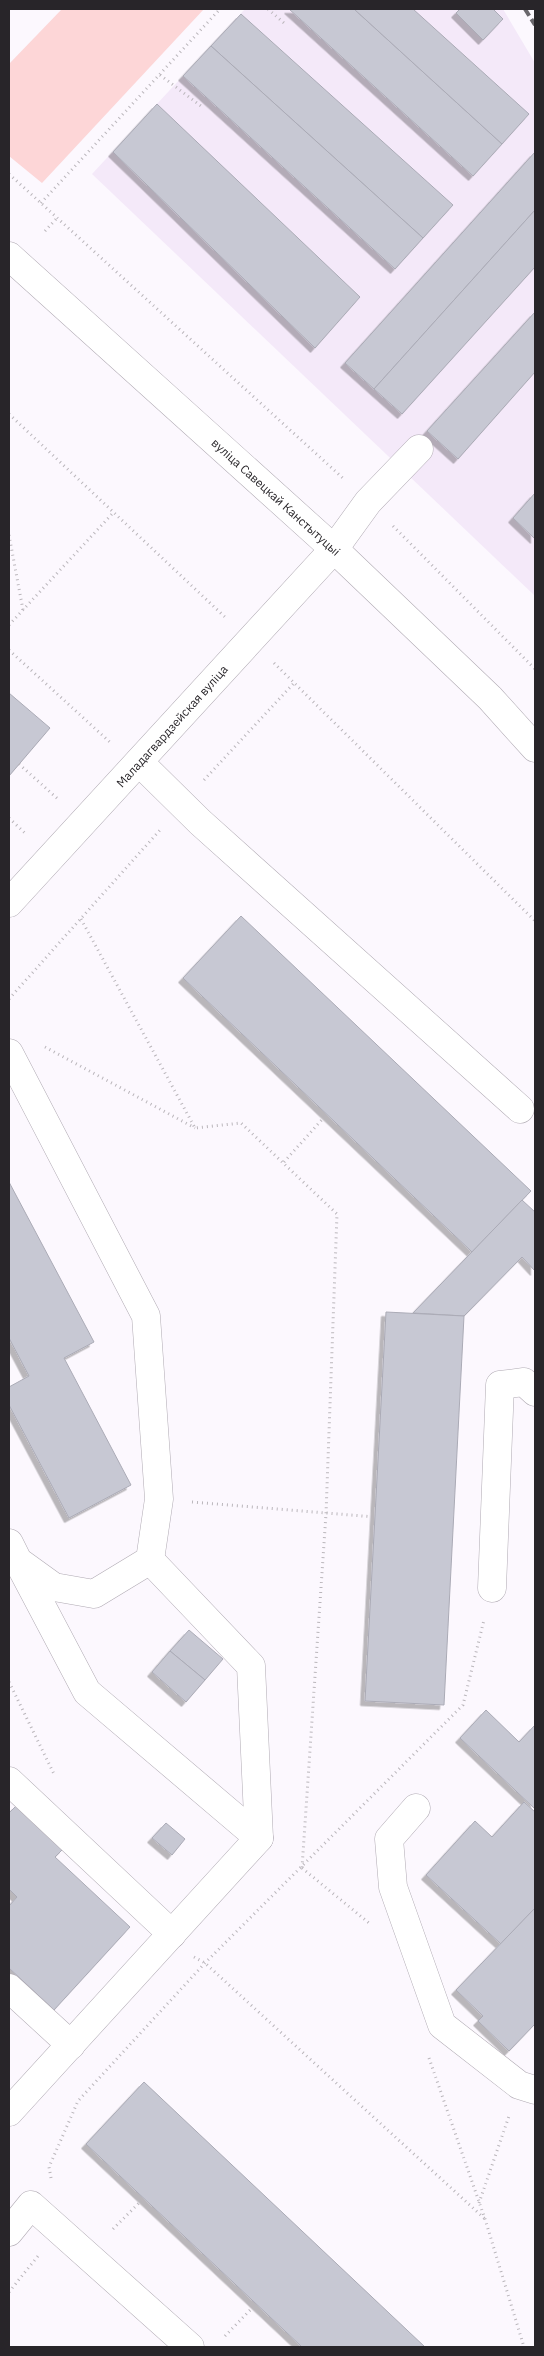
<svg xmlns="http://www.w3.org/2000/svg" width="544" height="2356" viewBox="0 0 544 2356" font-family="'IBM Plex Sans',sans-serif">
  <style>
    .built { fill: #f4e9f9 }
    .green { fill: #fdd6d7 }
    .building { fill: #c7c8d3; stroke: #ababb6; filter: url(#shadow) }
    .lines { fill: none; stroke-linecap: round; stroke-linejoin: round }
    .minor-casing { stroke: #b0aab3; stroke-width: 29 }
    .major-casing { stroke: #b0aab3; stroke-width: 29 }
    .path { stroke: #bab6bb; stroke-width: 3; stroke-dasharray: 1 4; stroke-linecap: butt }
    .minor { stroke: #fff; stroke-width: 28 }
    .major { stroke: #fff; stroke-width: 28 }
    .rail { stroke: #6a676c; stroke-width: 4; stroke-dasharray: 8 4; stroke-linecap: butt }
    .labels { text-anchor: middle; dominant-baseline: central; stroke-width: 4; stroke-linejoin: round; paint-order: stroke }
    .street-label { font-size: 12px; fill: #282529; stroke: #fff }
  </style>
  <defs>
    <filter id="shadow"><feDropShadow dx="-4.5" dy="4.5" stdDeviation="0" flood-color="#0004"/></filter>
  </defs>
  <rect width="100%" height="100%" fill="#fcf8fe"/>
  <polygon class="built" points="245,9 503,9 535,63 535,596 92,174"/>
  <polygon class="green" points="62,9 204,9 42,183 9,156 9,64"/>
  <g class="building">
    <polygon points="289,9 354,9 502,144 473,176"/>
    <polygon points="354,9 413,9 529,114 502,144"/>
    <polygon points="460,9 493,9 503,19 483,40 456,13"/>
    <polygon points="241,14 453,205 423,238 211,46"/>
    <polygon points="211,46 423,238 395,269 183,76"/>
    <polygon points="157,104 360,297 315,348 113,152"/>
    <polygon points="535,152 535,210 374,389 345,363"/>
    <polygon points="535,210 535,267 402,414 374,389"/>
    <polygon points="535,312 535,372 458,459 427,431"/>
    <polygon points="535,493 535,539 513,518"/>
    <polygon points="9,693 50,728 9,776"/>
    <polygon points="241,916 531,1191 472,1252 183,978"/>
    <polygon points="9,1182 94,1342 64,1358 131,1485 69,1518 9,1405 9,1387 29,1376 9,1338"/>
    <polygon points="522,1200 535,1212 535,1271 522,1257 464,1316 413,1313"/>
    <polygon points="386,1312 464,1316 444,1705 365,1701"/>
    <polygon points="189,1630 223,1659 205,1680 170,1651"/>
    <polygon points="170,1651 205,1680 186,1702 152,1672"/>
    <polygon points="486,1710 519,1742 535,1725 535,1809 460,1738"/>
    <polygon points="524,1802 535,1812 535,1908 501,1944 426,1875 475,1821 492,1837"/>
    <polygon points="17,1805 64,1848 55,1857 130,1927 54,2010 9,1968 9,1906 17,1897 9,1889 9,1813"/>
    <polygon points="166,1823 185,1839 172,1855 152,1838"/>
    <polygon points="535,1908 535,2024 509,2051 478,2021 483,2016 456,1990"/>
    <polygon points="144,2082 425,2347 302,2347 86,2144"/>
  </g>
  <g class="lines">
    <g class="minor-casing">
      <g id="minor">
        <polyline points="139,762 200,822 520,1109"/>
        <polyline points="9,903 334,549 368,502 419,449"/>
        <polyline points="9,1053 146,1316 159,1499 150,1560 94,1594 54,1587 18,1561 9,1543"/>
        <polyline points="21,1567 87,1692 259,1838"/>
        <polyline points="492,1588 500,1385 524,1382 535,1392"/>
        <polyline points="9,1781 172,1934"/>
        <polyline points="416,1808 389,1839 393,1887 442,2025 519,2085 535,2090"/>
        <polyline points="9,1988 71,2045"/>
        <polyline points="9,2112 259,1838 251,1666 150,1560"/>
        <polyline points="9,2232 31,2205 190,2347"/>
      </g>
    </g>
    <g class="major-casing">
      <polyline id="major" points="9,256 334,549 490,698 535,748"/>
    </g>
    <g class="path">
      <polyline points="268,9 284,23"/>
      <polyline points="160,75 201,106"/>
      <polyline points="9,174 345,480"/>
      <polyline points="41,203 220,9"/>
      <polyline points="45,231 57,218"/>
      <polyline points="9,414 226,618"/>
      <polyline points="393,526 535,669"/>
      <polyline points="9,535 23,610"/>
      <polyline points="9,625 113,513"/>
      <polyline points="9,650 112,744"/>
      <polyline points="274,663 535,921"/>
      <polyline points="19,764 59,800"/>
      <polyline points="204,780 294,683"/>
      <polyline points="9,818 27,835"/>
      <polyline points="81,919 195,1128 241,1123 337,1214 326,1514 302,1868"/>
      <polyline points="9,999 160,830"/>
      <polyline points="45,1047 195,1128"/>
      <polyline points="284,1162 327,1114"/>
      <polyline points="9,1346 12,1345"/>
      <polyline points="192,1502 375,1517"/>
      <polyline points="9,1682 55,1776"/>
      <polyline points="302,1868 369,1923"/>
      <polyline points="194,1957 205,1963 485,2219"/>
      <polyline points="429,2058 485,2219 524,2347"/>
      <polyline points="51,2178 49,2167 78,2101 205,1963 463,1705 484,1620"/>
      <polyline points="479,2203 509,2116"/>
      <polyline points="113,2229 144,2198"/>
      <polyline points="9,2292 38,2256"/>
      <polyline points="225,2336 256,2304"/>
    </g>
    <use href="#minor" class="minor"/>
    <use href="#major" class="major"/>
    <polyline class="rail" points="525,9 535,25"/>
  </g>
  <g class="labels">
    <g class="street-label">
      <text transform="translate(276 497) rotate(42)">вуліца Савецкай Канстытуцыі</text>
      <text transform="translate(172 726) rotate(-48)">Маладагвардзейская вуліца</text>
    </g>
  </g>
  <rect width="544" height="2356" fill="none" stroke="#282529" stroke-width="20"/>
</svg>
